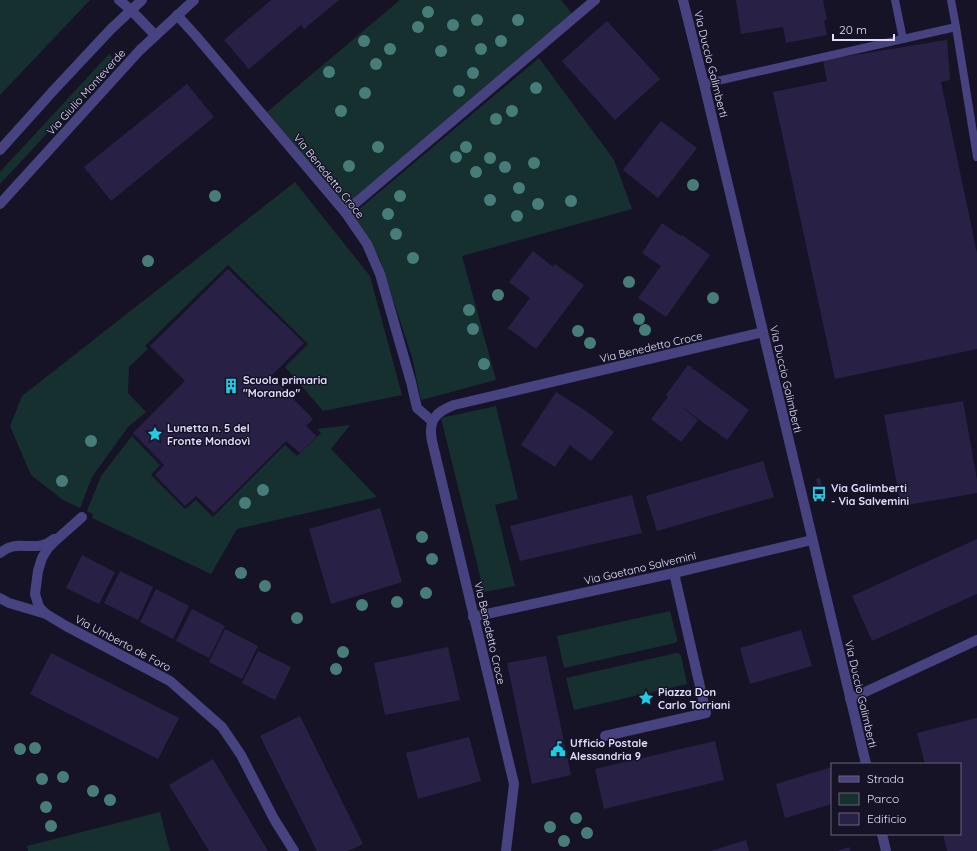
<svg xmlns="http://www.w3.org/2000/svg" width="977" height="851" viewBox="0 0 977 851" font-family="Quicksand,sans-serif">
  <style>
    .green { fill: #163030 }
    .building { fill: #292145 }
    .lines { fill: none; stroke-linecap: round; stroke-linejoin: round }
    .service { stroke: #474380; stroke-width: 8 }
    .pedestrian { stroke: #474380; stroke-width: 10 }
    .minor { stroke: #474380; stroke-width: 10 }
    .tertiary { stroke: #474380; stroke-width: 10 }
    .tree { fill: #477d79 }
    .labels { text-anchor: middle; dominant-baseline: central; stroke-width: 3; stroke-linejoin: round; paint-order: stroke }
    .street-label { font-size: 11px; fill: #e0dcfb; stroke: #161326 }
    .poi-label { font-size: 11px; font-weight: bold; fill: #e0dcfb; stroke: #161326; text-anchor: start }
  </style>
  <rect width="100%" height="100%" fill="#161326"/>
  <g class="green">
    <polygon points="0,0 90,0 0,95"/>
    <polygon points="400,0 561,0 574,16 347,208 267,112"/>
    <polygon points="109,54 115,60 0,184 0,172"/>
    <polygon points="539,58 614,160 632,209 462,256 496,380 421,400 412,357 379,257 352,215"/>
    <polygon points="295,182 370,276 402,395 323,411 285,367 308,344 228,265 145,346 148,349 129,367 128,393 146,412 128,427 92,477 80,508 63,500 31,475 10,426 22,396"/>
    <polygon points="496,406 518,499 495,505 515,586 484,592 441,418"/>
    <polygon points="350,425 331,449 377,497 237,529 211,574 92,518 93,514 87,511 101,476 132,436 160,465 151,475 185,509 196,500 213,517 285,445 297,456 321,433 317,429"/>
    <polygon points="670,611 677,638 677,641 675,643 564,668 557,636"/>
    <polygon points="676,653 678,653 681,656 687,684 574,710 566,678"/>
    <polygon points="160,812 170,851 28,851 27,846"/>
  </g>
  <g class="building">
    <polygon points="271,0 339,0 304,29 301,25 249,69 224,40"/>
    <polygon points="736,0 823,0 827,20 824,20 827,35 786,43 783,27 741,34"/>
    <polygon points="607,21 660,79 615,120 562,61"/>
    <polygon points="947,40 950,80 941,82 977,253 977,349 835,379 773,92 827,81 823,60"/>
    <polygon points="187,84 214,117 111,201 84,167"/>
    <polygon points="661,121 697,148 658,198 623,170"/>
    <polygon points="662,223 681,236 682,235 710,255 666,317 638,298 661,266 642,253"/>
    <polygon points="533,251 553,267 555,264 584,285 536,349 508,328 530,298 509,282"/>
    <polygon points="228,269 304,343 271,376 313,419 306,426 317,436 300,453 286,441 214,513 196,496 185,506 155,475 164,465 133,433 185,381 150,346"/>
    <polygon points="688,365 749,410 727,440 678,404 698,420 681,442 651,419 668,397 666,395"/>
    <polygon points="556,392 586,411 614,432 591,461 570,445 555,467 521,445"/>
    <polygon points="963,401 977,480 977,493 901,506 884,415"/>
    <polygon points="763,461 774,497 657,531 646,496"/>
    <polygon points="820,478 822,486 818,487 816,479"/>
    <polygon points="632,495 642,533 520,561 510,526"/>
    <polygon points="380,508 402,582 331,604 309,529"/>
    <polygon points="977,539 977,594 872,641 852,596"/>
    <polygon points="82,555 115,572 99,604 66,588"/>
    <polygon points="120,571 153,587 138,620 104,603"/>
    <polygon points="156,589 189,606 173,639 140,622"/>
    <polygon points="192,609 225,626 209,658 176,641"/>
    <polygon points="225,629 258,646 242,679 209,662"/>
    <polygon points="801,630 812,666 750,684 740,648"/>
    <polygon points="448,647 460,700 385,715 374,663"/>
    <polygon points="258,651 291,667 275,700 242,683"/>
    <polygon points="51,653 179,718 158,759 30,694"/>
    <polygon points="546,656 571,775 532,784 507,663"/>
    <polygon points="300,716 363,844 348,851 317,851 260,736"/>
    <polygon points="977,718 977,851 947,851 943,834 960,834 960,764 925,764 917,733"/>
    <polygon points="469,737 481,781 418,799 406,753"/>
    <polygon points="715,741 724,780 604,809 595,769"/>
    <polygon points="213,759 268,851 209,851 169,785"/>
    <polygon points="832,767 832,804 785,818 776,784"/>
    <polygon points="746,840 749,851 711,851"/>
    <polygon points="849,847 850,851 837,851"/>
  </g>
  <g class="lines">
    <g class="service">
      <polyline points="895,0 903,39"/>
      <polyline points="956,27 977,157"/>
      <polyline points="704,84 956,27 951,0"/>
    </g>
    <g class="pedestrian">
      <polyline points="177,15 196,36 345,212 367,244 380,274 411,382 417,408 432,421"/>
      <polyline points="345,212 595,0"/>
    </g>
    <g class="minor">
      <polyline points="119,0 131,10 155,35"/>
      <polyline points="683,0 704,84 866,764"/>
      <polyline points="82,517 55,541 48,548 42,558 38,571 36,586 35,594 39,607 46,614 66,626 170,681 222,727 241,755 274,819 294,851"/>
      <path d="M0,553C13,542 22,547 37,546C43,546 49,543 54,539"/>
      <polyline points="0,598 9,603 46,614"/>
      <polyline points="473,617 674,573 812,540"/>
      <polyline points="850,699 977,640"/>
      <polyline points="605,736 706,713 674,573"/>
      <polyline points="882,834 886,851"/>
      <path d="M506,851L514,784L432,441C428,421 435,412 454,405L763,332"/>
    </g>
    <g class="tertiary">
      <polyline points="0,150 53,91 111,29 142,0"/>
      <polyline points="0,204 140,50 194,0"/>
    </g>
  </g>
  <g class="tree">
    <circle cx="428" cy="12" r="6"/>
    <circle cx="477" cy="20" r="6"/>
    <circle cx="518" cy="20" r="6"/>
    <circle cx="453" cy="25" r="6"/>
    <circle cx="418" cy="27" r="6"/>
    <circle cx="364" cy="41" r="6"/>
    <circle cx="501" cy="41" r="6"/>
    <circle cx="390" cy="49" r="6"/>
    <circle cx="481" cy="49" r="6"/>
    <circle cx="441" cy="51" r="6"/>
    <circle cx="376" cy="64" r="6"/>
    <circle cx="329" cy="72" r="6"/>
    <circle cx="473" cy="73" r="6"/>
    <circle cx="536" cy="88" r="6"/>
    <circle cx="459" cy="91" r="6"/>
    <circle cx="365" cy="93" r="6"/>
    <circle cx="341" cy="111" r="6"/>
    <circle cx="512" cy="111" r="6"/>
    <circle cx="496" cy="119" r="6"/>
    <circle cx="378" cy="147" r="6"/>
    <circle cx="466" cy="147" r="6"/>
    <circle cx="456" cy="157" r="6"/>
    <circle cx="490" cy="158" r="6"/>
    <circle cx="534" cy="163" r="6"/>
    <circle cx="349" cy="166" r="6"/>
    <circle cx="505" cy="167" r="6"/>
    <circle cx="476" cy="172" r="6"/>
    <circle cx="693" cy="185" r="6"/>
    <circle cx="519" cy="188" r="6"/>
    <circle cx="215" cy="196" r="6"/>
    <circle cx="400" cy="196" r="6"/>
    <circle cx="490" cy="200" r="6"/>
    <circle cx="571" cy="201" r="6"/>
    <circle cx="538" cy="204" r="6"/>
    <circle cx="388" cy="214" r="6"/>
    <circle cx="517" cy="216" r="6"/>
    <circle cx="396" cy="234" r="6"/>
    <circle cx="413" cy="258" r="6"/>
    <circle cx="148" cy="261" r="6"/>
    <circle cx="629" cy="282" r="6"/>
    <circle cx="498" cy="295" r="6"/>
    <circle cx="713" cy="298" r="6"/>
    <circle cx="469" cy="310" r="6"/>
    <circle cx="639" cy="319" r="6"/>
    <circle cx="473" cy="329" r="6"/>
    <circle cx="645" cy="330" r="6"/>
    <circle cx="578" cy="331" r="6"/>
    <circle cx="590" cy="343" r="6"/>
    <circle cx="484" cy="364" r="6"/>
    <circle cx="91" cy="441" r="6"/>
    <circle cx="62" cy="481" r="6"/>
    <circle cx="263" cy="490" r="6"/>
    <circle cx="245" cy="503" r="6"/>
    <circle cx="422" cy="537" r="6"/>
    <circle cx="432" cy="559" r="6"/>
    <circle cx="241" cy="573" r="6"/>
    <circle cx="265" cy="586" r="6"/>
    <circle cx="426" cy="593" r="6"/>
    <circle cx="397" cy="602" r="6"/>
    <circle cx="362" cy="605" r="6"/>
    <circle cx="297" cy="618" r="6"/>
    <circle cx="343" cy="652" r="6"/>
    <circle cx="336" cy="669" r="6"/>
    <circle cx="35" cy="748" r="6"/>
    <circle cx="20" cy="749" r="6"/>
    <circle cx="63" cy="777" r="6"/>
    <circle cx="42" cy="779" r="6"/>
    <circle cx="93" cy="791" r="6"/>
    <circle cx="110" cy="800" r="6"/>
    <circle cx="46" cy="807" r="6"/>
    <circle cx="576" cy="818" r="6"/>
    <circle cx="51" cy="826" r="6"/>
    <circle cx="550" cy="827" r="6"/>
    <circle cx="587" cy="833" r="6"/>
    <circle cx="564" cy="841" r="6"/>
  </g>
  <defs>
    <g id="building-bare" transform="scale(1.2)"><path d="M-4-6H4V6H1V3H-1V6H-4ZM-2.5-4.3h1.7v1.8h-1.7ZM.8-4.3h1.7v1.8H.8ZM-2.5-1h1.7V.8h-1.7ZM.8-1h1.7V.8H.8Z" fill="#1dcde6" stroke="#161326" stroke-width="2.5" paint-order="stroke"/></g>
    <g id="sight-bare" transform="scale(1.2)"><path d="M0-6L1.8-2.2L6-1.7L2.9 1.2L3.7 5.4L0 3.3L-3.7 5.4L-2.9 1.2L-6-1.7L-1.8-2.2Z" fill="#1dcde6" stroke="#161326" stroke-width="2.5" paint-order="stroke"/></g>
    <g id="bus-bare" transform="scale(1.2)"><path d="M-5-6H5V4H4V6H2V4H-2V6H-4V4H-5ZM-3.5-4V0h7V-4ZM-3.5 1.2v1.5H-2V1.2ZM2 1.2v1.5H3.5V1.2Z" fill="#1dcde6" stroke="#161326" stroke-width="2.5" paint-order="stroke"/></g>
    <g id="civic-bare" transform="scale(1.2)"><path d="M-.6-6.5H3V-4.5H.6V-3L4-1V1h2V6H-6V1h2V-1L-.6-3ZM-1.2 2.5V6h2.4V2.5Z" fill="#1dcde6" stroke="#161326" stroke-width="2.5" paint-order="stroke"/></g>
  </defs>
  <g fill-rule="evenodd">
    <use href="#building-bare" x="231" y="386"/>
    <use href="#sight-bare" x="155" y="434"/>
    <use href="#bus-bare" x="819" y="494"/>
    <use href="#sight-bare" x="646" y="698"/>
    <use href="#civic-bare" x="558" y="749"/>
  </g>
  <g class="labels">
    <g class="street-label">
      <text transform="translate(711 64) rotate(76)">Via Duccio Galimberti</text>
      <text transform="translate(86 92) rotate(-48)">Via Giulio Monteverde</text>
      <text transform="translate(329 176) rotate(51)">Via Benedetto Croce</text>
      <text transform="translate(651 347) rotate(-13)">Via Benedetto Croce</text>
      <text transform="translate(786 379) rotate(77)">Via Duccio Galimberti</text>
      <text transform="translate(640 568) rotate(-13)">Via Gaetano Salvemini</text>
      <text transform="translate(490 633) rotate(77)">Via Benedetto Croce</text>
      <text transform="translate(123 643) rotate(28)">Via Umberto de Foro</text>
      <text transform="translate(861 694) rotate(77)">Via Duccio Galimberti</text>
    </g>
    <g class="poi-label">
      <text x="243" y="380">Scuola primaria<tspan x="243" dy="13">"Morando"</tspan></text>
      <text x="167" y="428">Lunetta n. 5 del<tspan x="167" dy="13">Fronte Mondovì</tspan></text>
      <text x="831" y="488">Via Galimberti<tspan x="831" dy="13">- Via Salvemini</tspan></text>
      <text x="658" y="692">Piazza Don<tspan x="658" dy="13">Carlo Torriani</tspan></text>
      <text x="570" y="743">Ufficio Postale<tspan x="570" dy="13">Alessandria 9</tspan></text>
    </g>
  </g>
  <rect x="831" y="763" width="130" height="72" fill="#161326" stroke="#67637b"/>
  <rect x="839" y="776" width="20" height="6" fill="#474380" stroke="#67637b"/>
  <text x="867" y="783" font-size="12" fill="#e0dcfb">Strada</text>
  <rect x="839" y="793" width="20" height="12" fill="#163030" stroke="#67637b"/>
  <text x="867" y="803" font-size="12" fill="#e0dcfb">Parco</text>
  <rect x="839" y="813" width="20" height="12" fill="#292145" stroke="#67637b"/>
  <text x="867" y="823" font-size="12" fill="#e0dcfb">Edificio</text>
  <path d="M833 34v6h61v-6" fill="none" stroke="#e0dcfb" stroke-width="2"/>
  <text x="839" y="34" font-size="12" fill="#e0dcfb" stroke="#161326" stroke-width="3" paint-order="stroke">20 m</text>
</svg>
